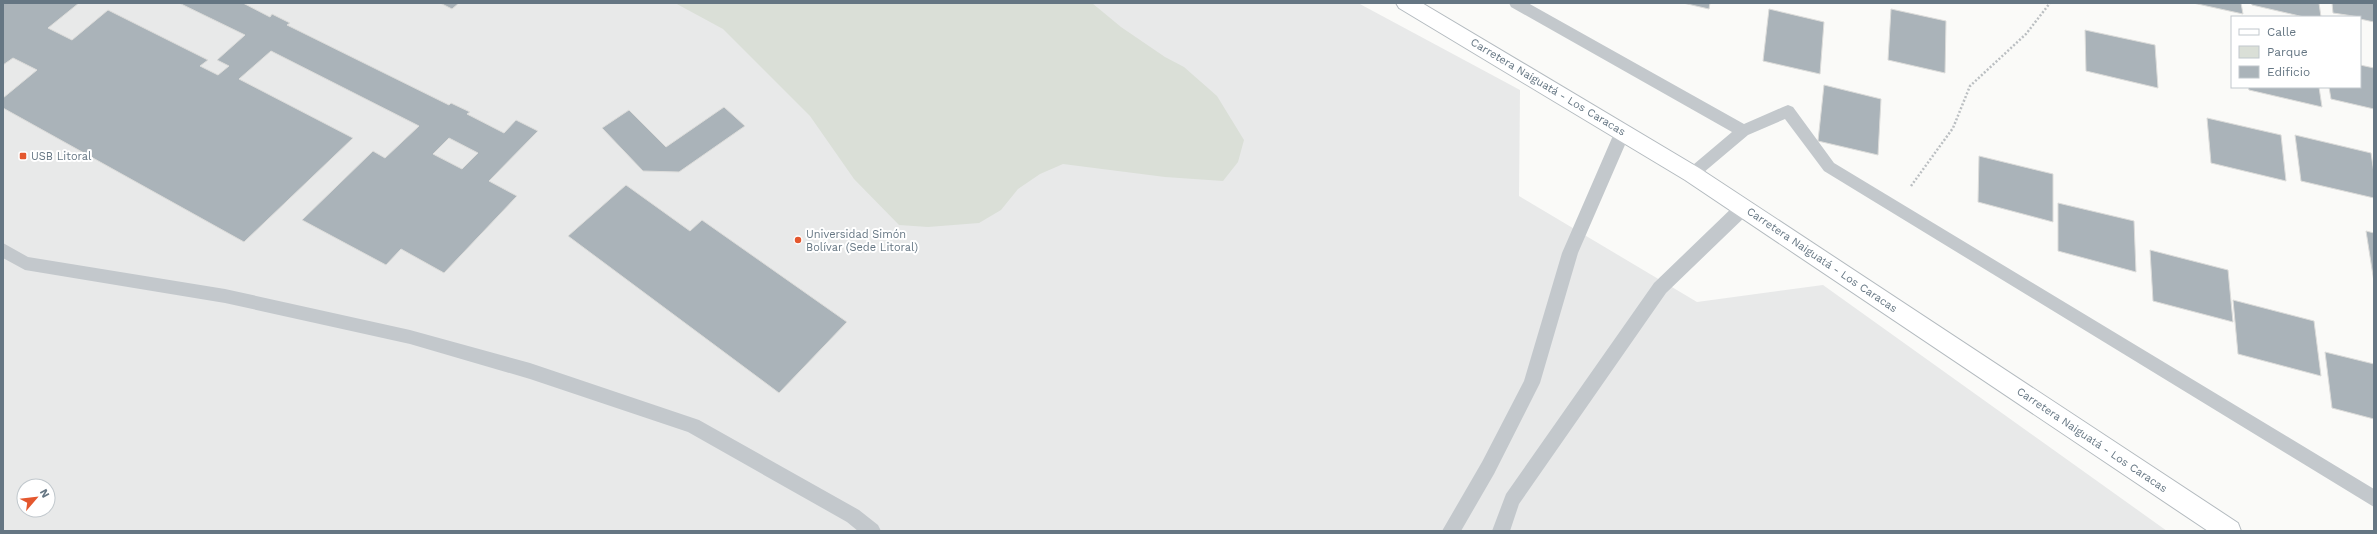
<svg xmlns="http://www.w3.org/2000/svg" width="2377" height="534" viewBox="0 0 2377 534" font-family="'Work Sans',sans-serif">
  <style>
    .built { fill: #e8e9e9; fill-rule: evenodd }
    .green { fill: #dadfd7 }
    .building { fill: #aab3b9; stroke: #dcdcda; fill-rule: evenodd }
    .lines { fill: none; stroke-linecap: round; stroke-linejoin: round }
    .secondary-casing { stroke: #b3babf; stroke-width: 2 }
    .path { stroke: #bbbfc2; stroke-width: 2.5; stroke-dasharray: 2 2; stroke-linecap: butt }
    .service { fill: #c3c8cc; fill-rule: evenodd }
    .secondary { fill: #fff; fill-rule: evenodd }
    .poi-dot { fill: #e4572e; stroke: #fff; stroke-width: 1.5 }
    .labels { text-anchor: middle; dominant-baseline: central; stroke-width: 4; stroke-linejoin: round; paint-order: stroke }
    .street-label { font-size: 11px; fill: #657683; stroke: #fff }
    .poi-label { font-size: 11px; fill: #657683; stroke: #fff; text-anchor: start }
  </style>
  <rect width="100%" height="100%" fill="#fafaf8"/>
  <path class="built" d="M3,3H1358L1520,90L1519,196L1697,302L1823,285L2167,531H3ZM24,486H48V510H24Z"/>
  <polygon class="green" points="675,3 1092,3 1121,27 1165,57 1184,67 1217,96 1244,140 1238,162 1223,181 1165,177 1063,164 1040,174 1018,189 1001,210 979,223 928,227 899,225 854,179 810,116 723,29"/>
  <g class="building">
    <path d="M3,3H79L48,28L72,40L108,10L208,60L200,66L218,75L229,66L217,60L245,35L179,3H243L270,17L272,14L290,23L287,25L449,105L451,103L470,112L467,114L504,133L516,120L538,131L489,181L517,196L444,273L401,249L386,265L302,220L373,151L385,158L419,126L271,51L239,79L353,138L244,242L3,108V98L37,70L13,58L3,65ZM449,138L478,153L462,169L433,154Z"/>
    <polygon points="440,3 459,3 452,9"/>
    <polygon points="1683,3 1710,3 1709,9"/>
    <polygon points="2193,3 2241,3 2243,14"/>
    <polygon points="2251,3 2319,3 2321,17 2304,17 2252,5"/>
    <polygon points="2332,3 2374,3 2374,22 2360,19 2360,17 2333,13"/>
    <polygon points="1769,9 1824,22 1820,74 1763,61"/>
    <polygon points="1891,9 1946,21 1945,73 1888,60"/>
    <polygon points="2085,30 2155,45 2158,88 2086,71"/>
    <polygon points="2360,65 2374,68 2374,109 2331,99 2329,87 2360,87"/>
    <polygon points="1824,85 1881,99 1878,155 1818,141"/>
    <polygon points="2248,87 2319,87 2322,107 2249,90"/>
    <polygon points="724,107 745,126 679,172 643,171 602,128 629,110 666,147"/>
    <polygon points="2207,118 2281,135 2286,181 2211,163"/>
    <polygon points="2295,135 2371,153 2374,173 2374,198 2301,181"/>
    <polygon points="1979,156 2053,174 2053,222 1978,202"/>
    <polygon points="626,185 690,231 702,220 847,322 779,393 568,236"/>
    <polygon points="2058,203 2134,221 2136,272 2058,251"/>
    <polygon points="2366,231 2374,233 2374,282"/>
    <polygon points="2150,250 2228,270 2233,322 2153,301"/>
    <polygon points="2233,300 2314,321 2321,376 2238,354"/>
    <polygon points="2325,352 2374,364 2374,419 2332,408"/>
  </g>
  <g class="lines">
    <g class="secondary-casing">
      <polygon id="secondary" points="1396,3 1422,3 1699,168 2238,523 2241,531 2208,531 1685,180 1399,8"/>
    </g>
    <polyline class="path" points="1911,186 1953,128 1970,86 2026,34 2050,3"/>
    <g class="service">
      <polygon points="1509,3 1528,3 1744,124 1783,107 1788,105 1793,107 1834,163 2374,489 2374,507 1824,171 1785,119 1748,135 1697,178 1692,180 1687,178 1684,174 1687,170 1732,132 1511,7"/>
      <polygon points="1623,125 1628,127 1631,131 1578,253 1540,383 1494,474 1461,531 1442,531 1482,462 1524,381 1562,253 1615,131 1618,127"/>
      <polygon points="1743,202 1749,203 1751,208 1749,213 1666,293 1519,504 1510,531 1492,531 1506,494 1654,283 1737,203"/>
      <polygon points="3,243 28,257 225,289 410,330 530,363 699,420 859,510 878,525 881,531 858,531 847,522 688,432 530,379 410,344 225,303 25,270 3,258"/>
    </g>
    <use href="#secondary" class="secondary"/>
  </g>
  <g class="poi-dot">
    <rect x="19" y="152" width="8" height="8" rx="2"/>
    <circle cx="798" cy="240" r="4"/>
  </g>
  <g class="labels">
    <g class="street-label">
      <text transform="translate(1548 87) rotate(31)">Carretera Naiguatá - Los Caracas</text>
      <text transform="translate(1822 260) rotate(34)">Carretera Naiguatá - Los Caracas</text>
      <text transform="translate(2092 440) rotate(34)">Carretera Naiguatá - Los Caracas</text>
    </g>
    <g class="poi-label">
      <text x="31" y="156">USB Litoral</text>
      <text x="806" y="234">Universidad Simón<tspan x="806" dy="13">Bolívar (Sede Litoral)</tspan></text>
    </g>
  </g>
  <rect width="2377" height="534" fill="none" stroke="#657683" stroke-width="8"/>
  <rect x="2231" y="16" width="130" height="72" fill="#ffffff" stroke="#c1c8cd"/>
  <rect x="2239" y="29" width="20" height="6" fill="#ffffff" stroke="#c1c8cd"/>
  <text x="2267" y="36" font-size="12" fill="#657683">Calle</text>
  <rect x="2239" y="46" width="20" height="12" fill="#dadfd7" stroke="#c1c8cd"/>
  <text x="2267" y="56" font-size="12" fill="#657683">Parque</text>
  <rect x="2239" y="66" width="20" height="12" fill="#aab3b9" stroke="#c1c8cd"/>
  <text x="2267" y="76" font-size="12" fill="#657683">Edificio</text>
  <g transform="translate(36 498) rotate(62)"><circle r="19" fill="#ffffff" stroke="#c1c8cd"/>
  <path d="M0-3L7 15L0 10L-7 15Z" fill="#e4572e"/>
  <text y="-6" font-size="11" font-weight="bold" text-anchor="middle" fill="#657683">N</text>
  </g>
</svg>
